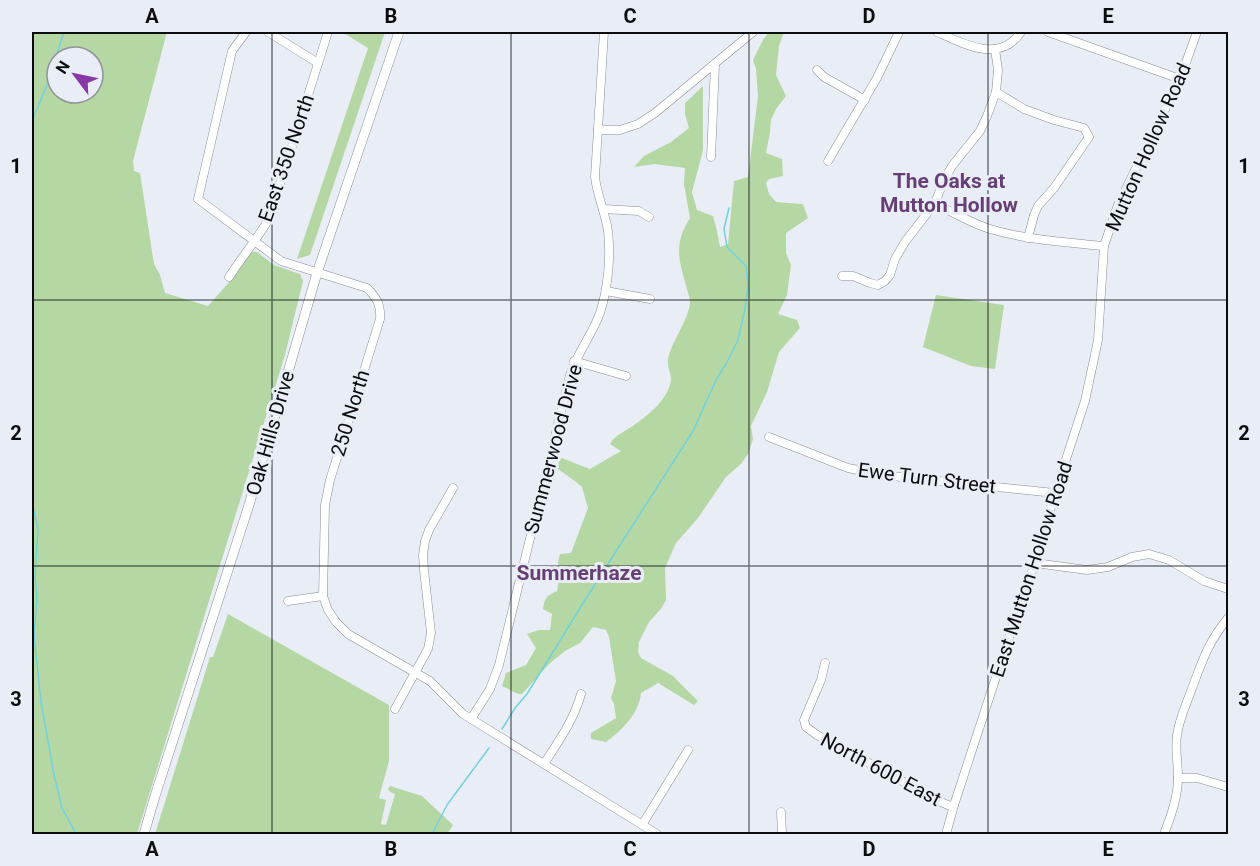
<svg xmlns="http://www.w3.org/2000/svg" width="1260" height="866" viewBox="0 0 1260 866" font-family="Roboto,sans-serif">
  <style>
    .green { fill: #b5d7a3; fill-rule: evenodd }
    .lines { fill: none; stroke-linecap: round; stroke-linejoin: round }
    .stream { stroke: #71d1dd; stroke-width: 1.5 }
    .minor-casing { stroke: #888d94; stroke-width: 9 }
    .major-casing { stroke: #888d94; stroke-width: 10 }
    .minor { stroke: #fff; stroke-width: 8 }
    .major { stroke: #fff; stroke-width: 9 }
    .grid { fill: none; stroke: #0a0c0e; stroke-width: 1.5; stroke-opacity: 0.55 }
    .labels { text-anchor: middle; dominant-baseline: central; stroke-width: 6; stroke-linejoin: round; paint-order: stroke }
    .street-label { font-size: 20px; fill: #0a0c0e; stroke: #e9eef6 }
    .neighbourhood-label { font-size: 21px; font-weight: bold; fill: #673f77; stroke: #e9eef6 }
    .neatline { fill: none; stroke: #0a0c0e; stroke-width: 2 }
    .grid-label { font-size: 20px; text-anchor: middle; font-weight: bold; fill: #0a0c0e }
  </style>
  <rect width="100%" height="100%" fill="#e9eef6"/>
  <g class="green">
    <path d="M32,32H167L133,161L134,171L140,173L154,264L160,275L165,293L208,306L231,280L238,267L252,252H257L274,265L300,274L303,281L285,355L137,834H32ZM57,57H93V93H57Z"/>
    <polygon points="342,32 385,32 310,255 297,259 368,48"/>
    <path d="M769,32H784L779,46L776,75L786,96L776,109L771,120L770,132L766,153L782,159L783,176L769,179L766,183L769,194L776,202L803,204L808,218L786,233V253L791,265L787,295L778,314L797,320L800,328L779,352L767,392L751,426L753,439L748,454L741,464L726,477L698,518L676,543L665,568L666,600L661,609L649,622L639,642L638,652L641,658L673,676L698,701L694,705L658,683L641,693C639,714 622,730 606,742L591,739V733L616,718L614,704L611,698L616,681L609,637L606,630L593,627L580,643L565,651L549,664L522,694H518L502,686L506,673L526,665L536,648L527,634L539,630H550L552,614L543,609C545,597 547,596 557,591L560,574L558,563L560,554L571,553L588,508L582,487L576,482L558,469L559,457L590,469L621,451L610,444C614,437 617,436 623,432C635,425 647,416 656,407C663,400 671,388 671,379C671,373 667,367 668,360C670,343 691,317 690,300C682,267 670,249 690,218L684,184L685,168L655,164L634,167L644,156L671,142L689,128L685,114V103L703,86V150L692,192L697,210L713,216L717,231L720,247L728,244L734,181L748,177L758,96L756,69L753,60L763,40Z"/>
    <polygon points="936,295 1004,305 995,369 971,366 923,347"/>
    <polygon points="228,614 389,705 389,761 379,798 386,800 381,824 386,825 395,794 390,792 388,789 390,786 422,796 453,825 447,834 155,834 210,657 213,657"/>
  </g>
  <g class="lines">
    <g class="stream">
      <polyline points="32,121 47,85 64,32"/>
      <polyline points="32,503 38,529 35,576 37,598 34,635 41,702 54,775 62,808 76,834"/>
      <polyline points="502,729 515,708 527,694 585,600 693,431 716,380 726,364 738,340 745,309 748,285 746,266 727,247 724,229 729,208"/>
      <polyline points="432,834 447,805 489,748"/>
    </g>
    <g class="minor-casing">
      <g id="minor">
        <path d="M246,32L232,51L198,199L281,261L367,288C377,298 381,305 380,319L330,480L325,505L323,596L328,610L336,622L348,634L430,681L463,714L657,834"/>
        <polyline points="268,32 318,63"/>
        <path d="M937,32C964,44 1000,64 1021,32"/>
        <polyline points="1048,32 1180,79"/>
        <polyline points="817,70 824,77 865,100"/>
        <polyline points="996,92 1024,109 1054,120 1084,128 1089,137 1054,188 1038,206 1034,215 1028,238"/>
        <polyline points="598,130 620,130 638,124 655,113 753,32"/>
        <polyline points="711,157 715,64"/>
        <polyline points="828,161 877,78 899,32"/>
        <path d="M935,203C953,213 971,223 990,229C1027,240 1066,242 1104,246"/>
        <polyline points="603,209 639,211 649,217"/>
        <polyline points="842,276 853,276 870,283 878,285 885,281 890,275 895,259 905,242 935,203 944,180 952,166 980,131 987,116 996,92 998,70 995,49"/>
        <path d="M229,277C242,257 257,239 269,219L328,32"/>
        <polyline points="606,291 650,299"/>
        <polyline points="574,361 626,376"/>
        <polyline points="769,437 848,468 882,475 1055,493"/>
        <polyline points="1035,563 1087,570 1108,567 1132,557 1149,554 1169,560 1204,581 1228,589"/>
        <polyline points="288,601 323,596"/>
        <polyline points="825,663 821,680 804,720 806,727 817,735 943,803 953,807"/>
        <polyline points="395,709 428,649 431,633 424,570 423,555 425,541 429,530 453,488"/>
        <path d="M471,719L490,689L499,665L570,375C577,353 592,335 600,313C608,288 611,257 608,231C605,212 597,195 595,177L604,32"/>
        <path d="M544,764C558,742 574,720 581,694"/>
        <polyline points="1178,778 1197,778 1228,787"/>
        <polyline points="781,812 782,834"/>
        <polyline points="642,825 688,750"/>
        <polyline points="946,834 955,802 1017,613 1035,563 1055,493 1085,401 1098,340 1104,246 1118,205 1180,79 1197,32"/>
        <path d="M1164,834C1171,816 1178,797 1178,777C1178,763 1175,749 1177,735C1179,720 1186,705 1191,691C1202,662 1208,642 1228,618"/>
      </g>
    </g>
    <g class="major-casing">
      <polyline id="major" points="144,834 155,796 249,505 317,273 399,32"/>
    </g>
    <use href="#minor" class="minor"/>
    <use href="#major" class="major"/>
  </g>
  <path class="grid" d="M272,32V834M511,32V834M749,32V834M988,32V834M32,300H1228M32,566H1228"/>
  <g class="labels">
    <g class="street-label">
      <text transform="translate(1148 147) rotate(-66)">Mutton Hollow Road</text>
      <text transform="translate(286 158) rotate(-71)">East 350 North</text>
      <text transform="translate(350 413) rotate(-73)">250 North</text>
      <text transform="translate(270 433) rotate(-74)">Oak Hills Drive</text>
      <text transform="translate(553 449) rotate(-75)">Summerwood Drive</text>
      <text transform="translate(927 478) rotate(7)">Ewe Turn Street</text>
      <text transform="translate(1031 569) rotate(-72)">East Mutton Hollow Road</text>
      <text transform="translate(881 769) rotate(28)">North 600 East</text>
    </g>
    <g class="neighbourhood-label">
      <text x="949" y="181">The Oaks at<tspan x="949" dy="24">Mutton Hollow</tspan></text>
      <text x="579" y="573">Summerhaze</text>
    </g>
  </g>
  <rect width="1260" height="866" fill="none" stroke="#e9eef6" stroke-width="66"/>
  <g transform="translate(75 75) rotate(302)"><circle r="28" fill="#e9eef6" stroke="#909499" stroke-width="1.5"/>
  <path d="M0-4.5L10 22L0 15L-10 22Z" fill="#8837a6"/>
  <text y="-9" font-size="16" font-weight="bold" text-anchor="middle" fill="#0a0c0e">N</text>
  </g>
  <rect x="33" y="33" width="1194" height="800" class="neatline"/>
  <g class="grid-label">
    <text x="152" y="23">A</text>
    <text x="391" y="23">B</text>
    <text x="630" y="23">C</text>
    <text x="869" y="23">D</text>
    <text x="1108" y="23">E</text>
    <text x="16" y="173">1</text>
    <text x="1244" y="173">1</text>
    <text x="16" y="440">2</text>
    <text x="1244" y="440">2</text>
    <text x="16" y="706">3</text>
    <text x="1244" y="706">3</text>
    <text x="152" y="856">A</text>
    <text x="391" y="856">B</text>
    <text x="630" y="856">C</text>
    <text x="869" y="856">D</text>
    <text x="1108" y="856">E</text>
  </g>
</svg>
